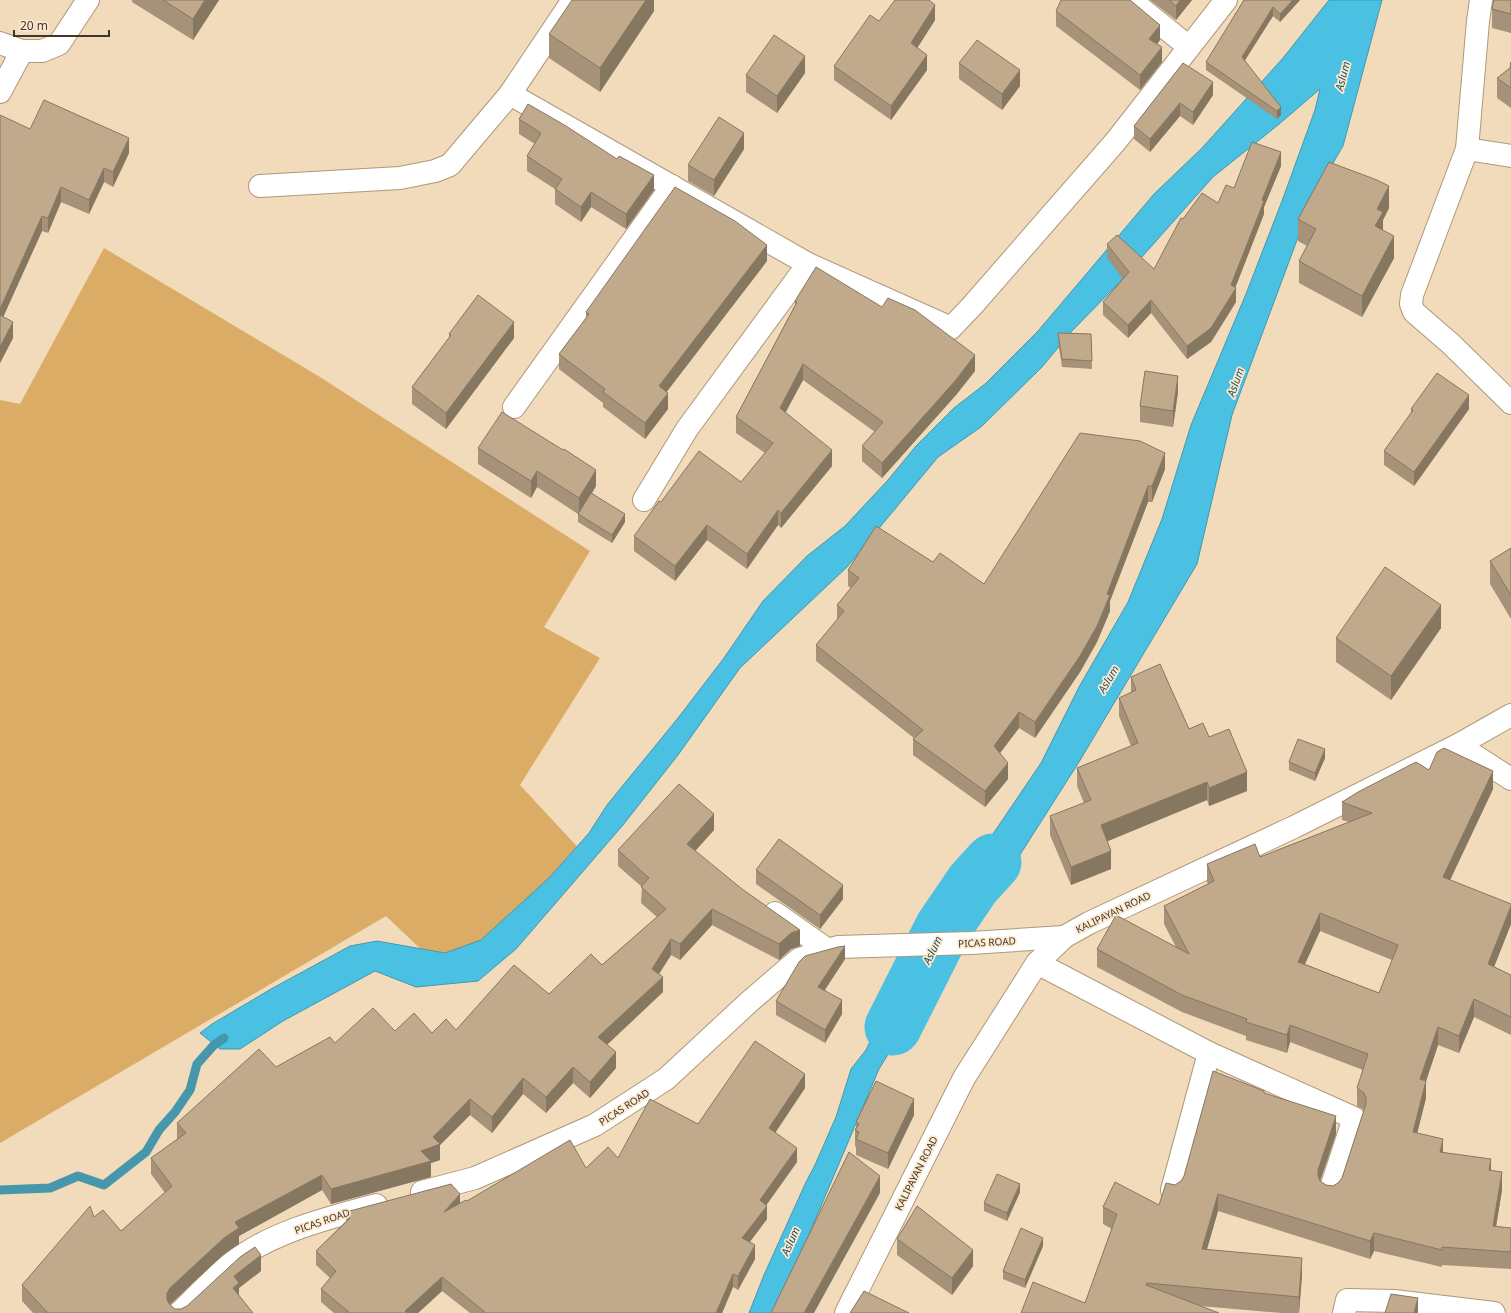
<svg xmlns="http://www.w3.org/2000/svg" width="1511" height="1313" viewBox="0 0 1511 1313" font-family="'Noto Sans',sans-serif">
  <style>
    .green { fill: #dbac66 }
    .water { fill: #4ac0e3; stroke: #4797ac }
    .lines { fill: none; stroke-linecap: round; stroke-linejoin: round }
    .stream { stroke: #4797ac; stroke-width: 9 }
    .river { stroke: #4ac0e3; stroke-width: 57 }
    .minor-casing { stroke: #ae9879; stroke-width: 24 }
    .minor { stroke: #fff; stroke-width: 22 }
    .wall { fill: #a59278; fill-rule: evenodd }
    .shaded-wall { fill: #867761 }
    .building { fill: #c0aa8b; stroke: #867761; fill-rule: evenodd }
    .labels { text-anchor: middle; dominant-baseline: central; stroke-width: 3.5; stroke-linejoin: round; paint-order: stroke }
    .street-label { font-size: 10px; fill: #40372a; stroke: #fce9cf }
    .water-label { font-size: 11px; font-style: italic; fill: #205261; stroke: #fce9cf }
  </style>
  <rect width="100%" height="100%" fill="#f2dbbb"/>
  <polygon class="green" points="104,248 320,377 590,551 544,627 600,658 520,785 584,854 449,976 386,916 0,1143 0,400 20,404"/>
  <g class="water">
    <polygon points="1329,0 1382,0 1343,146 1313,197 1232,415 1197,564 1079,762 995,894 963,927 932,924 1041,763 1079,687 1128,602 1162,519 1191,425 1246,294 1282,201 1315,110 1320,89 1278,125 1213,177 1117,285 1071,332 1042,367 981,427 938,457 847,567 740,668 678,755 623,825 516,949 478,981 416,987 375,971 283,1021 240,1049 220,1049 200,1033 212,1024 271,989 350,946 377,941 445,953 481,940 550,877 589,833 607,805 678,718 724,658 763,601 807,556 845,526 888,480 916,446 954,408 985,384 1038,331 1154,194 1202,148 1283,58"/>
    <polygon points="914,955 944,957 913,1014 879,1069 805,1244 779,1313 749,1313 764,1275 806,1182 815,1165 836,1117 851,1069 866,1050 897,985 907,970"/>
  </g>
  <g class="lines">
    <polyline class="stream" points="0,1190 50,1188 78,1176 104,1185 146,1152 159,1130 175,1112 190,1090 197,1064 214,1045 224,1038"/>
    <polyline class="river" points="893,1027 943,928 973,884 993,862"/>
    <g class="minor-casing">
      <g id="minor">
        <polyline points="1132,0 1138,6 1189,47"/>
        <polyline points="1481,0 1478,21 1467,149 1412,295 1411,304 1414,312 1451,344 1511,403"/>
        <polyline points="0,43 22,51 42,51 59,44 88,0"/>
        <polyline points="0,92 22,51"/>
        <polyline points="510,94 808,264 951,328 972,306 1116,141 1226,0"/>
        <polyline points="1467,149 1511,156"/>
        <polyline points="260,186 400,178 435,171 450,165 510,94 573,0"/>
        <polyline points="514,407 672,186"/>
        <polyline points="644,500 687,429 808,264"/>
        <polyline points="1458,745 1511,779"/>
        <polyline points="775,913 828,950"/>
        <polyline points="1037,963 1209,1053 1354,1118 1330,1191"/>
        <polyline points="1172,1190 1209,1053"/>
        <polyline points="422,1192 475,1178 595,1125 666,1079 749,1002 799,959 838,947 971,943 1064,937"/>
        <path d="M179,1313C196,1297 213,1278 232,1263C271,1232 328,1218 376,1205"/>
        <polyline points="846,1313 964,1078 1037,963 1064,937 1089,923 1294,827 1458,745 1511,715"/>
        <polyline points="1344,1313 1347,1300 1394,1301 1494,1313"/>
      </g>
    </g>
    <use href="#minor" class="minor"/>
  </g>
  <g class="wall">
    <polygon points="132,0 219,0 193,40 132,2"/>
    <polygon points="654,0 654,11 600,92 549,58 549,34"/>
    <polygon points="1150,0 1192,0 1176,20"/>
    <polygon points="1244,0 1300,0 1280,22 1273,16 1245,60 1281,115 1277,119 1206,70 1206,62"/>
    <polygon points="1511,0 1511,33 1492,28 1492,9"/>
    <polygon points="1056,11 1160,40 1157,44 1162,62 1140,90 1056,26"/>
    <polygon points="935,20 917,48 927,70 891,120 834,80 834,66 879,21"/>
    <polygon points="1511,62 1511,108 1497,98 1497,78 1510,68"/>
    <polygon points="959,63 1020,86 1002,110 959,79"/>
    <polygon points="1183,63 1213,95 1193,125 1180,116 1150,152 1134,139 1134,126"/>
    <polygon points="805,73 777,113 746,92 746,75"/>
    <polygon points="0,115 30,129 129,153 113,187 104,182 89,214 61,202 48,233 42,231 3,317 13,338 0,363"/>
    <polygon points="519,119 654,190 626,229 591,207 581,222 555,204 555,189 527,171 527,156 535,144 519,134"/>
    <polygon points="744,149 714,196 688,181 688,165"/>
    <polygon points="1281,166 1264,207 1264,214 1235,288 1236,302 1211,342 1187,359 1151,313 1128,338 1103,315 1103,302 1123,279 1107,258 1107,244 1154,269 1183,219 1218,203 1234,188"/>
    <polygon points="1389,208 1383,220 1383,230 1394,258 1362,317 1299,283 1299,261 1307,246 1298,241 1298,219"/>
    <polygon points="767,261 666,392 668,409 645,439 603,407 603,403 559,369 559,354 586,318 586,312"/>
    <polygon points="795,301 975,371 956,395 882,478 862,461 862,446 875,432 803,380 785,412 832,466 781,528 778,525 747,569 707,540 675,581 634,551 634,536 661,502 741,482 765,453 736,433 736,417 795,305"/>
    <polygon points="1058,333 1091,334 1092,369 1062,367 1058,341"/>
    <polygon points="449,334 514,338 446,429 412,404 412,387 449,338"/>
    <polygon points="1178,392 1173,427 1140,422 1140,406"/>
    <polygon points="1411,409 1469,409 1414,486 1384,465 1384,451 1411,413"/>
    <polygon points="478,448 596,486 592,493 625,522 612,543 578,522 578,514 537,487 531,498 478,464"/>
    <polygon points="1165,469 1152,502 1148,502 1110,601 1110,611 1097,642 1080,672 1035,738 1019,728 1000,753 1008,779 985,807 913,755 913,739 914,738 816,661 816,645 837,620 837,605 851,588 848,586 848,570 933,562 984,584"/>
    <polygon points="1511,548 1511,619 1490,584 1490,561"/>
    <polygon points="1441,628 1391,700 1336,662 1336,638"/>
    <polygon points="1131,677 1189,729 1209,737 1247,791 1209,806 1207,800 1107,841 1111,869 1071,885 1050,835 1050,816 1084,803 1077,786 1077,768 1131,746 1119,716 1119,698 1131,693"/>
    <polygon points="1325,758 1315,781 1289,770 1289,762"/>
    <path d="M1429,770L1493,789L1450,880L1511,904V924L1494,967L1511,975V1035L1474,1017L1459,1053L1438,1045L1426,1081V1098L1417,1133L1443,1152L1491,1170L1502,1190L1496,1227L1511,1228V1269L1442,1265V1267L1374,1251L1370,1259L1218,1211L1207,1249L1302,1275L1299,1313H1282L1200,1306L1085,1303L1112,1229L1103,1224V1207L1159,1205L1175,1185L1181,1181L1264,1094L1336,1134L1320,1181L1326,1185L1333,1186L1338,1183L1342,1178L1364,1110L1357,1106V1088L1363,1070L1290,1042L1287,1053L1246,1040V1036L1182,1012L1097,967V949L1176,947L1164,924V906L1208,884L1207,882V864L1260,857L1349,822L1342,820V802ZM1320,931L1392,960L1379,993L1305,964Z"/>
    <polygon points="714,830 695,851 800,946 791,949 779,960 712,925 680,960 671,955 659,974 663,992 607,1045 616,1068 590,1098 573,1083 546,1113 523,1094 492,1133 470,1115 440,1145 440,1160 431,1163 431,1177 331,1204 322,1190 239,1236 239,1244 224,1254 170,1305 175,1309 181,1309 261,1271 239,1288 239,1296 253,1313 33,1313 22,1301 22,1285 94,1217 121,1231 165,1193 151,1174 151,1158 177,1139 177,1123 276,1067 335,1043 395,1031 432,1033 456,1030 549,994 602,965 657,917 641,903 642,887 618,866 618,850"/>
    <polygon points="756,870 843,899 820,929 756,884"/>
    <polygon points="845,959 825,990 842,1014 825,1043 776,1015 776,1001"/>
    <polygon points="805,1088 775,1133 797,1162 766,1205 767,1219 750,1242 755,1259 738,1290 733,1287 722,1313 470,1313 442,1291 418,1313 334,1313 321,1302 321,1289 330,1278 316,1265 316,1251 346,1221 346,1212 460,1203 467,1201 586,1168 618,1158 698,1124"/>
    <polygon points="914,1115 888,1169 856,1155 856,1147 855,1146 855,1130 856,1128 856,1122"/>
    <polygon points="1020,1192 1007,1221 984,1211 984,1203"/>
    <polygon points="897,1239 973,1266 952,1295 897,1255"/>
    <polygon points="1043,1246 1025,1288 1003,1279 1003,1271"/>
  </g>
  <g class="shaded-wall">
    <polygon points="205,0 219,0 193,40 193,19"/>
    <polygon points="646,0 654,0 654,11 600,92 600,68"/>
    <polygon points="1180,0 1192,0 1176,20 1176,6"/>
    <polygon points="1293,0 1300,0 1280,22 1280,14"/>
    <polygon points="935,5 935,20 911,58 911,43"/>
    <polygon points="1273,7 1273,16 1242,65 1242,57"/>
    <polygon points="1160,25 1160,40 1149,54 1149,39"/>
    <polygon points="1162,47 1162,62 1140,90 1140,75"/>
    <polygon points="927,55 927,70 891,120 891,106"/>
    <polygon points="805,56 805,73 777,113 777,96"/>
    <polygon points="1020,70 1020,86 1002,110 1002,94"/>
    <polygon points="1213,82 1213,95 1193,125 1193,112"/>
    <polygon points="1180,103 1180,116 1150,152 1150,139"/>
    <polygon points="1281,107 1281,115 1277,119 1277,111"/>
    <polygon points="744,133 744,149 714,196 714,180"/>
    <polygon points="129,138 129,153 113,187 113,172"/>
    <polygon points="1281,152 1281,166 1264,207 1264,214 1234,291 1236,288 1236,302 1211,342 1187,359 1187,346 1262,200"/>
    <polygon points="104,168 104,182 89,214 89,200"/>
    <polygon points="654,175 654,190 626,229 626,214"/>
    <polygon points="1389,186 1389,208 1383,220 1383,234 1375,226 1377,209"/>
    <polygon points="61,187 61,202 48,233 48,218"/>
    <polygon points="591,192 591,207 581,222 581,207"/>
    <polygon points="42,216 42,231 0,324 0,309"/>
    <polygon points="1394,236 1394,258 1362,317 1362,296"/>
    <polygon points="767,245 767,261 659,402 659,386"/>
    <polygon points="1151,300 1151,313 1128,338 1128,325"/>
    <polygon points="13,322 13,338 0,363 0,347"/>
    <polygon points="514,322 514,338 446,429 446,413"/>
    <polygon points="975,355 975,371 956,395 882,478 882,463"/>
    <polygon points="803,364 803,380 780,423 780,408"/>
    <polygon points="1178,376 1178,392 1173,427 1173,411"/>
    <polygon points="668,393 668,409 645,439 645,423"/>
    <polygon points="1469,395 1469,409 1414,486 1414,472"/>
    <polygon points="832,450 832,466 781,528 781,513"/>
    <polygon points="1165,453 1165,469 1152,502 1152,486"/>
    <polygon points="596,470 596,486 579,514 579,498"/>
    <polygon points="537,471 537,487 531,498 531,481"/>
    <polygon points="1148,486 1148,502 1110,601 1110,611 1097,642 1080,672 1035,738 1035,722 1107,594"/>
    <polygon points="778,510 778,525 747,569 747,554"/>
    <polygon points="625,514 625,522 612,543 612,535"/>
    <polygon points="707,525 707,540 675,581 675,566"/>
    <polygon points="1441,605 1441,628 1391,700 1391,676"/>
    <polygon points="1019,712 1019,728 994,761 994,746"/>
    <polygon points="1325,749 1325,758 1315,781 1315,773"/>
    <polygon points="1008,763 1008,779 985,807 985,791"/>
    <polygon points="1493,771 1493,789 1443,895 1443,877"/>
    <polygon points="1247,772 1247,791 1209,806 1209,788"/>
    <polygon points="1207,782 1207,800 1101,844 1101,825"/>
    <polygon points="714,814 714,830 687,860 687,844"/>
    <polygon points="1111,851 1111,869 1071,885 1071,867"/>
    <polygon points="843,885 843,899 820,929 820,915"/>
    <polygon points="1511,906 1511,924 1488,982 1488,964"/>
    <polygon points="712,909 712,925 680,960 680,944"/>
    <polygon points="1320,913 1320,931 1298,979 1298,962"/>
    <polygon points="800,930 800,946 791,949 779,960 779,944 791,933"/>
    <polygon points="671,939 671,955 652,985 652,969"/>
    <polygon points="845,946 845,959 818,1000 818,987"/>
    <polygon points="663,977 663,992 598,1053 598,1037"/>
    <polygon points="1474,999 1474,1017 1459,1053 1459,1036"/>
    <polygon points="842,1000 842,1014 825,1043 825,1030"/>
    <polygon points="1290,1025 1290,1042 1287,1053 1287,1035"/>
    <polygon points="1438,1027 1438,1045 1426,1081 1426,1098 1413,1150 1413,1132 1420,1079"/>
    <polygon points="616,1052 616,1068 590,1098 590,1082"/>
    <polygon points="573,1067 573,1083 546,1113 546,1097"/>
    <polygon points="805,1074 805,1088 769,1142 769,1128"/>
    <polygon points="523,1078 523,1094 492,1133 492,1117"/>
    <polygon points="470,1099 470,1115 440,1145 440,1160 431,1163 431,1177 331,1204 331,1189 421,1151 433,1137"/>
    <polygon points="914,1099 914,1115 888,1169 888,1153"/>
    <polygon points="1336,1116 1336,1134 1318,1187 1318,1193 1318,1170"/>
    <polygon points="1443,1139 1443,1157 1440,1152"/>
    <polygon points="797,1148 797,1162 760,1214 760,1200"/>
    <polygon points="1491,1159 1491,1176 1489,1170"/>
    <polygon points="1502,1172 1502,1190 1493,1244 1493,1226"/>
    <polygon points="322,1175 322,1190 239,1236 239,1244 224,1254 170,1304 167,1309 167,1313 167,1293 170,1288 235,1222"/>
    <polygon points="880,1176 880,1193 814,1313 804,1313"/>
    <polygon points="1020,1184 1020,1192 1007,1221 1007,1213"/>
    <polygon points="460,1194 460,1208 444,1212"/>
    <polygon points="1218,1194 1218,1211 1202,1266 1202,1249"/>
    <polygon points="767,1206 767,1219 742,1252 742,1238"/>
    <polygon points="1374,1233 1374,1251 1370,1259 1370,1241"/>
    <polygon points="1043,1238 1043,1246 1025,1288 1025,1280"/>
    <polygon points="755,1245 755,1259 738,1290 738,1276"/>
    <polygon points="973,1250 973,1266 952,1295 952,1278"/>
    <polygon points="261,1255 261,1271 239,1288 239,1299 233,1304 234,1276"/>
    <polygon points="1302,1258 1302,1275 1299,1313 1299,1297"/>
    <polygon points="733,1274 733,1287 722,1313 716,1313"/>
    <polygon points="442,1277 442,1291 418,1313 405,1313 405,1311"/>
    <polygon points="1418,1298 1418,1313 1414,1313"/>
  </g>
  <g class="building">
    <polygon points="163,0 205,0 193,19"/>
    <polygon points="572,0 646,0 600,68 549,34"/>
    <polygon points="895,0 929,0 935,5 911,43 927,55 891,106 834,66 870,15 879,21"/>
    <polygon points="1061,0 1130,0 1160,25 1149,39 1162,47 1140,75 1056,11"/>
    <polygon points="1169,0 1180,0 1176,6"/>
    <polygon points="1244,0 1293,0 1280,14 1273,7 1242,57 1281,107 1277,111 1206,62"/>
    <polygon points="1494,0 1511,0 1511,14 1492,9"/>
    <polygon points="774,35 805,56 777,96 746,75"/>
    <polygon points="977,40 1020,70 1002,94 959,63"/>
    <polygon points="1511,62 1511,88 1497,78 1510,68"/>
    <polygon points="1183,63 1213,82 1193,112 1180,103 1150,139 1134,126"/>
    <polygon points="44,100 129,138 113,172 104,168 89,200 61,187 48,218 42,216 0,309 0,115 30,129"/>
    <polygon points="528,104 566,126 617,159 619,156 654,175 626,214 591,192 581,207 555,189 562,179 527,156 541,133 519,119"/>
    <polygon points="719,117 744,133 714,180 688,165"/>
    <polygon points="1252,142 1281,152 1262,200 1264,201 1231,285 1236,288 1211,328 1187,346 1151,300 1128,325 1103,302 1129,272 1107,244 1117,235 1154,269 1181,218 1183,219 1202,193 1218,203 1226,185 1234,188"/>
    <polygon points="1329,162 1377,180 1389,186 1377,209 1383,212 1375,226 1394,236 1362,296 1299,261 1316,229 1298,219"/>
    <polygon points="675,187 735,221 767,245 659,386 668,393 645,423 603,392 605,389 559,354 589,314 586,312"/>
    <polygon points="816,267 882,307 888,298 915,310 975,355 956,380 882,463 862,446 883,422 803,364 780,408 832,450 781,513 778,510 747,554 707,525 675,566 634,536 659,501 661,502 699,451 741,482 773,443 736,417 797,302 795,301"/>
    <polygon points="478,295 514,322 446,413 412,387 451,335 449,334"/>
    <polygon points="0,315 13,322 0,347"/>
    <polygon points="1058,333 1091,334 1092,361 1062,359"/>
    <polygon points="1145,371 1178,376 1173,411 1140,406"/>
    <polygon points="1437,373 1469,395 1414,472 1384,451 1413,410 1411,409"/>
    <polygon points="502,412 563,450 564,449 596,470 579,498 537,471 531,481 478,448"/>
    <polygon points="1080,433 1140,441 1165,453 1152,486 1148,486 1107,594 1110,595 1097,626 1080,656 1035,722 1019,712 994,746 1008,763 985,791 913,739 923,730 816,645 844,611 837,605 859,578 848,570 876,526 933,562 940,553 984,584"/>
    <polygon points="591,493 625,514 612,535 578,514"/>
    <polygon points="1511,548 1511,595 1490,561"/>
    <polygon points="1385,567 1441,605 1391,676 1336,638"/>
    <polygon points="1160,664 1189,729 1203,723 1209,737 1229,729 1247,772 1209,788 1207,782 1101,825 1111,851 1071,867 1050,816 1091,800 1077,768 1138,743 1119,698 1136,690 1131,677"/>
    <polygon points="1298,739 1325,749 1315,773 1289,762"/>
    <path d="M1444,748L1493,771L1443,877L1511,904V906L1488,964L1511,975V1017L1474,999L1459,1036L1438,1027L1420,1079L1426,1081L1413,1132L1443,1139L1440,1152L1491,1159L1489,1170L1502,1172L1493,1226L1511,1228V1252L1442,1247V1250L1374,1233L1370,1241L1218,1194L1202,1249L1302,1258L1299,1297L1147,1283L1146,1285L1219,1313H1021L1033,1282L1085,1303L1117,1214L1103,1207L1115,1182L1159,1205L1166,1183L1175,1185L1181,1181L1184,1176L1213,1071L1264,1091V1093L1336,1116L1318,1170V1176L1320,1181L1326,1185L1333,1186L1338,1183L1342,1178L1366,1104V1098L1364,1093L1357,1088L1368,1054L1290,1025L1287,1035L1246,1022L1247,1019L1182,995L1097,949L1116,915L1189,954L1164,906L1214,881L1207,864L1255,844L1260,857L1372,813L1342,802L1358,792L1416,762L1429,770L1437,752ZM1320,913L1398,945L1379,993L1298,962Z"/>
    <polygon points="679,784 714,814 687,844 742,889 800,930 791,933 779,944 712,909 680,944 671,939 652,969 663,977 598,1037 616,1052 590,1082 573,1067 546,1097 523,1078 492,1117 470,1099 433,1137 440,1144 421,1151 431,1161 331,1189 322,1175 235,1222 239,1228 224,1238 170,1288 167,1293 167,1300 170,1305 175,1309 181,1309 187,1306 240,1257 255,1247 261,1255 234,1276 239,1283 233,1288 253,1313 48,1313 22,1285 90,1206 94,1217 103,1210 121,1231 172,1186 151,1158 186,1133 177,1123 259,1049 276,1067 330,1037 335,1043 373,1008 395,1031 414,1013 432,1033 446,1019 456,1030 514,965 549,994 591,954 602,965 666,909 641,887 649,878 618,850"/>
    <polygon points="779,839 843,885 820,915 756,870"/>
    <polygon points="845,946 818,987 842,1000 825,1030 776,1001 799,962 805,956 838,947"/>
    <polygon points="755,1041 805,1074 769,1128 797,1148 760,1200 767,1206 742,1238 755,1245 738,1276 733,1274 716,1313 486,1313 442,1277 405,1311 408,1313 350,1313 321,1289 336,1271 316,1251 350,1218 346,1212 451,1184 460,1194 444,1212 466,1200 467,1201 570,1140 586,1168 608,1147 618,1158 650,1099 698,1124"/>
    <polygon points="876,1081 914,1099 888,1153 856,1139 859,1132 855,1130 859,1124 856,1122"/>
    <polygon points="849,1152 880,1176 804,1313 771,1313"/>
    <polygon points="997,1174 1020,1184 1007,1213 984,1203"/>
    <polygon points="917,1206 973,1250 952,1278 897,1239"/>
    <polygon points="1021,1228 1043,1238 1025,1280 1003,1271"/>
    <polygon points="864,1291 909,1313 850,1313"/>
    <polygon points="1391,1294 1418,1298 1414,1313 1385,1313"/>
  </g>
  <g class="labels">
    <g class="street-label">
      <text transform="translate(1113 912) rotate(-26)">KALIPAYAN ROAD</text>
      <text transform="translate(987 942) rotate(-3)">PICAS ROAD</text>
      <text transform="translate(624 1107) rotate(-33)">PICAS ROAD</text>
      <text transform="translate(916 1173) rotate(-63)">KALIPAYAN ROAD</text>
      <text transform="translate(322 1221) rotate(-19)">PICAS ROAD</text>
    </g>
    <g class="water-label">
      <text transform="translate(1342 76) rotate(-76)">Aslum</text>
      <text transform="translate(1235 382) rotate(-70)">Aslum</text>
      <text transform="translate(1108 679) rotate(-59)">Aslum</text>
      <text transform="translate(932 950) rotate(-64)">Aslum</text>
      <text transform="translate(790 1241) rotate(-66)">Aslum</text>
    </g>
  </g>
  <path d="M14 30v6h95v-6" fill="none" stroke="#40372a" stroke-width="2"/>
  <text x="20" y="30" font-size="12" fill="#40372a" stroke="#fce9cf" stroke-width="3" paint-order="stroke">20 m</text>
</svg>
